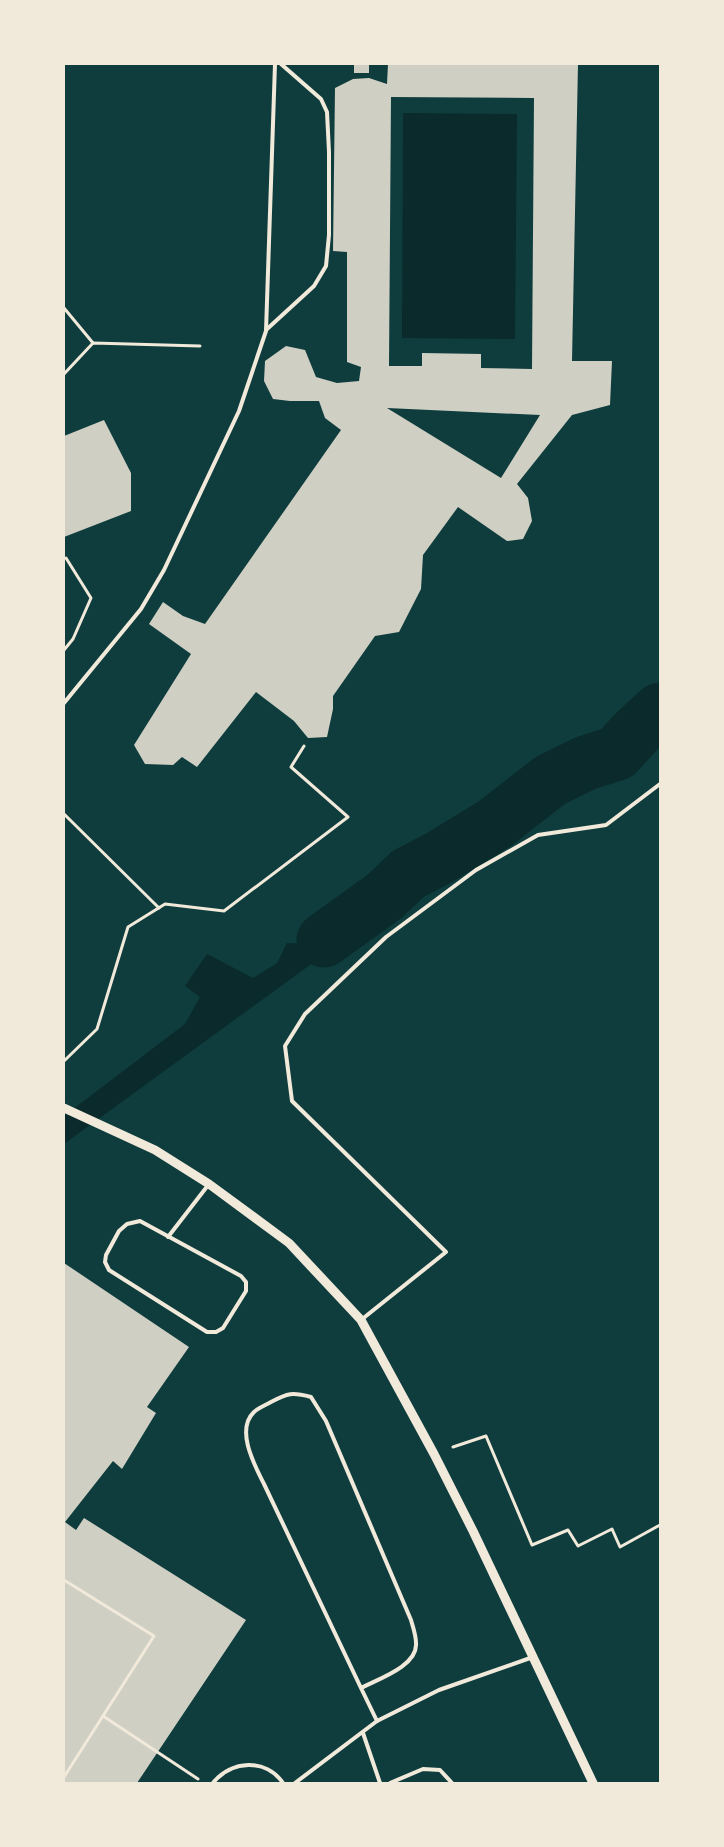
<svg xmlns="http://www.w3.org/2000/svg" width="724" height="1847" viewBox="0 0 724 1847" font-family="'Golos Text',sans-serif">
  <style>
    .water { fill: #0a2a2b }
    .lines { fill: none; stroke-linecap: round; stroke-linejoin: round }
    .river { stroke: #0a2a2b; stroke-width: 55 }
    .building { fill: #cfcfc3; fill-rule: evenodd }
    .path { stroke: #f1e9da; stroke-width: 3 }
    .service { stroke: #f1e9da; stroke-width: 4 }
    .tertiary { stroke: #f1e9da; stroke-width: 9 }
  </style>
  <rect width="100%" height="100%" fill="#0f3d3e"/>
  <g class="water">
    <polygon points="403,113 517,114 515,339 402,338"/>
    <polygon points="375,889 395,903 64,1144 64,1116 185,1024 200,997 185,986 207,954 253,978 277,963 287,943 315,944"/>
  </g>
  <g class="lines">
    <polyline class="river" points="324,940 385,896 408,874 437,859 493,825 551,780 586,763 617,753 635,733 660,710"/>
  </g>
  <g class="building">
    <rect x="354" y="64" width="15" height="9"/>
    <path d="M388,64H578L572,361H612L610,405L572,415L517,484L528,498L532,521L523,539L507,541L458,507L423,555L421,589L399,632L375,636L333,696V709L327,737L308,738L294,721L256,692L197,767L182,757L173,765L145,764L134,745L191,654L149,624L163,602L183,616L205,624L341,430L325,418L319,401H290L273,399L264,381L265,361L286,346L305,350L316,377L337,383L359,381L361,367L347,362V252L333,251L335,88L353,79L369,78L387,84ZM391,97L534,98L532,369L481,368V354L422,353V366H389ZM387,408L540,415L501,478Z"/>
    <polygon points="104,420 131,473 131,511 64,537 64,436"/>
    <polygon points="64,1263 189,1347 147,1407 156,1413 122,1469 113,1461 65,1522 76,1530 84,1518 246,1620 137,1783 64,1783"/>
  </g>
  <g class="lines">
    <g class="path">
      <polyline points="64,308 93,343"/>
      <polyline points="64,374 93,343 200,346"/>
      <polyline points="64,650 73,639 91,598 66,558"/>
      <polyline points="64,814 159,908"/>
      <polyline points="64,1061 97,1029 128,927 165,904 224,911 348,817 291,767 304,746"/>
      <polyline points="453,1447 486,1436 532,1545 568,1530 578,1546 612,1529 620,1547 660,1525"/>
      <polyline points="64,1580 154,1636 64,1777"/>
      <polyline points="103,1716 198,1779"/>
    </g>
    <g class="service">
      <polyline points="266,330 314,286 326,266 329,235 329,152 327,112 321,99 281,64"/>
      <polyline points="64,703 141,609 164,570 239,411 266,331 275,64"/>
      <polygon points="140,1221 241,1276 246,1282 246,1291 223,1328 216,1332 207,1332 109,1270 105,1262 106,1255 119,1231 127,1224"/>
      <polyline points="168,1237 209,1184"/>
      <polyline points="361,1320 446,1252 292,1101 285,1046 305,1014 386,937 476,870 538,835 606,825 660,784"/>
      <path d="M361,1688C378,1679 418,1666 416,1643C416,1635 413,1627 411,1620L326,1421L311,1397C292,1392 288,1393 271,1402C266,1405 258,1408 254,1412C235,1430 255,1466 264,1484L361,1688L377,1721"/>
      <polyline points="363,1733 380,1783"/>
      <path d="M213,1783C231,1760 266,1758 283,1783"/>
      <polyline points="295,1783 377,1721 439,1690 533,1657"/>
      <polyline points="390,1783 423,1769 440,1770 452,1783"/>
    </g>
    <polyline class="tertiary" points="64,1108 155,1150 209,1184 289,1243 361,1320 434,1454 473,1531 593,1783"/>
  </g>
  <rect width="724" height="1847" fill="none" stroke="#f1e9da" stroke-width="130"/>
</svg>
